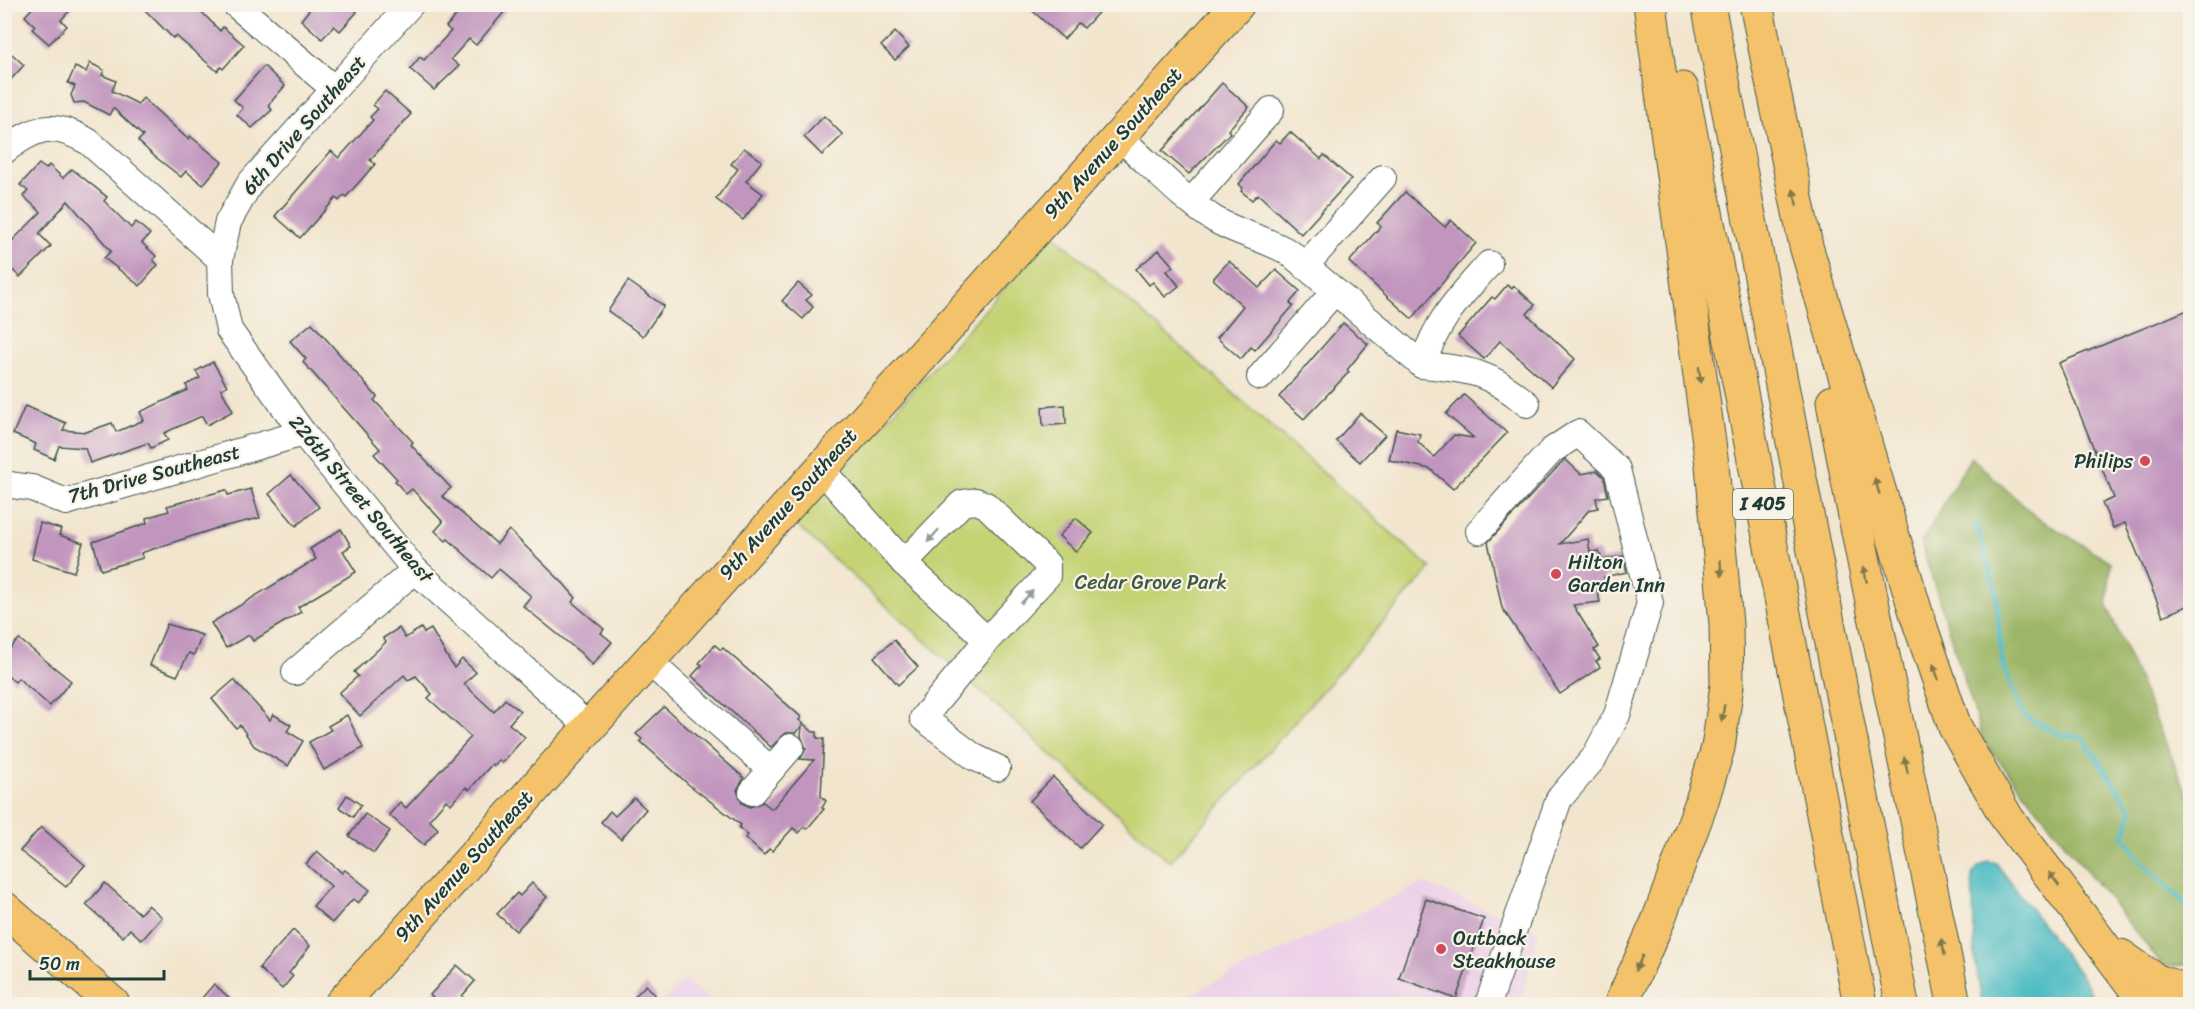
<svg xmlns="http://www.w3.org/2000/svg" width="2195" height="1009" viewBox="0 0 2195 1009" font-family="Sriracha,sans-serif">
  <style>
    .built { fill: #edd0e9 }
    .green { fill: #c5d375; stroke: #728854; stroke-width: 1.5 }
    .forest { fill: #9cb566; stroke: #5e794d; stroke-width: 1.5 }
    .water { fill: #4dbcc3; stroke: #367c7c; stroke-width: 1.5 }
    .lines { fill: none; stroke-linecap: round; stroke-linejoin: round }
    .stream { stroke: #4dbcc3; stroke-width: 5 }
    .building { fill: #c195be }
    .minor-casing { stroke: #3f564b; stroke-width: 28 }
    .major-casing { stroke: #3f564b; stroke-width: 35 }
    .highway-casing { stroke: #3f564b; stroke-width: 35 }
    .minor { stroke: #fff; stroke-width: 26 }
    .major { stroke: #f4c26a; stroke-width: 33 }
    .highway { stroke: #f4c26a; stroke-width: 33 }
    .oneway { fill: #7f794c }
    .oneway2 { fill: #8f9e9a }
    .poi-dot { fill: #d1495b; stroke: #f7f3e8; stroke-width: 2 }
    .labels { text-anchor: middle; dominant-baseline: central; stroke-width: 4.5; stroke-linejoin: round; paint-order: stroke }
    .shield { fill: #f7f3e8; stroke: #60746a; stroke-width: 1.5 }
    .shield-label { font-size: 18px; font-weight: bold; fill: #1f3d34 }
    .street-label { font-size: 20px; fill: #1f3d34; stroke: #f7f3e8 }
    .poi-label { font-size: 20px; fill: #1f3d34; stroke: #f7f3e8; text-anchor: start }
    .park-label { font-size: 20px; fill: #405b41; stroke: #f7f3e8 }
  </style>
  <rect width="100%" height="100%" fill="#f7f3e8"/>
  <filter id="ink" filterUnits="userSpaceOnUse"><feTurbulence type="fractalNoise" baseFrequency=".0167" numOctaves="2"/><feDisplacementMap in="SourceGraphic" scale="12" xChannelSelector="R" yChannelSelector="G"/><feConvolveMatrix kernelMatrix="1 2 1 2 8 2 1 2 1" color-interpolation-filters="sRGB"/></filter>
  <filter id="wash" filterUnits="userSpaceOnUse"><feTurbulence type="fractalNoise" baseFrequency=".008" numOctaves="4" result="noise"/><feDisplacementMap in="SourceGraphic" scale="24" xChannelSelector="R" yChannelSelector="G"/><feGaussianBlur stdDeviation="1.35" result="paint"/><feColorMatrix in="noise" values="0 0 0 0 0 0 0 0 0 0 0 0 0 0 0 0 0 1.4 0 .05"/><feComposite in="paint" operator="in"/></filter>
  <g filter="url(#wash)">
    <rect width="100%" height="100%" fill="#f2e5ce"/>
    <g class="built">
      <polygon points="1423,883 1539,931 1521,1004 1169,1004"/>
      <polygon points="684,979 714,1004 662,1004"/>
    </g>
    <polygon class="green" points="1053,234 1431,568 1170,862 794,523"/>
    <polygon class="forest" points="1971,457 2036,517 2111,562 2107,606 2190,800 2190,965 2163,966 1984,742 1921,543"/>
    <polygon class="water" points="1988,861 1996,863 2085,981 2092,995 2087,1004 1982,1004 1975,959 1972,875 1978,867"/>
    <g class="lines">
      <polyline class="stream" points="1976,523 1996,592 2002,663 2024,716 2061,735 2083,738 2132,810 2124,836 2139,859 2190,908"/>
    </g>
    <g id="blocks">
      <g class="building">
        <polygon points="36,4 76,4 61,20 67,26 49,44 32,29 35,26 25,16"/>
        <polygon points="139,4 194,4 220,31 223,27 244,45 223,69 221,67 217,71 176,36 173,38"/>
        <polygon points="314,4 349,4 357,12 340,31 334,26 322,39 301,20"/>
        <polygon points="466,4 511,4 476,45 469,39 451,59 459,66 434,90 410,69 420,57 424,60 451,31 446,27"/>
        <polygon points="1025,4 1106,4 1084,28 1078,23 1064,39"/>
        <polygon points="895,32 909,47 895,60 881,46"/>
        <polygon points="4,47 24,65 4,87"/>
        <polygon points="90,63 104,70 102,75 116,81 112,91 138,104 143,98 188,139 190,136 222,162 203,185 186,171 181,177 153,155 138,141 143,136 113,108 109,115 84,102 74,103 71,95 75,86 68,83 75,67 86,72"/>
        <polygon points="264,66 285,86 268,105 272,110 252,128 237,115 243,108 234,100"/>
        <polygon points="1222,83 1249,107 1228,130 1230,133 1189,174 1162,151"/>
        <polygon points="385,91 411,114 370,160 375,164 346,197 344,195 339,201 336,198 300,238 275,216 331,151 339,158 373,120 370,117 378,109 373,105"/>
        <polygon points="824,116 843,135 822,155 804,137"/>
        <polygon points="1290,132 1321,159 1324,155 1351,179 1301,234 1258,194 1252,200 1241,191 1243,188 1239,184 1276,140 1280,143"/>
        <polygon points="744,148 762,161 746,181 763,194 743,220 716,199 738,169 731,164"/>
        <polygon points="39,164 46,169 49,165 63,178 72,169 107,197 104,201 131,228 136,222 150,234 142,243 156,256 153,260 158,265 140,286 104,258 111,251 68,201 39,234 51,246 20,277 4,262 4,235 11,242 41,212 23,196 28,191 20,185"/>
        <polygon points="1405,192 1445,227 1451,220 1476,243 1412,319 1349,262 1381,226 1377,223"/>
        <polygon points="1159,250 1173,266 1167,271 1179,286 1165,297 1153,282 1149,285 1136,269"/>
        <polygon points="1229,261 1259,288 1276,270 1300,291 1290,303 1293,306 1276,326 1255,350 1251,347 1241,359 1217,338 1243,306 1213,279"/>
        <polygon points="628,281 664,306 643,336 608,311"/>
        <polygon points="798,283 812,295 806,300 813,307 803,319 782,301"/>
        <polygon points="1507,285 1512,289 1514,286 1535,305 1527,314 1575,359 1551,387 1500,341 1484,359 1458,336 1492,297 1495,299"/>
        <polygon points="2190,309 2190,605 2163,616 2125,523 2113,528 2102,503 2114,498 2059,363"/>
        <polygon points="312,323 377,397 374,400 413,442 411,445 451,488 442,496 497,544 509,530 564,584 576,598 572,602 604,629 601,633 612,642 592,665 582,654 523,606 531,596 499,569 491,578 448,539 446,541 435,531 443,522 412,489 406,494 395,481 397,479 374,454 380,449 303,362 306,359 290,341"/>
        <polygon points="1343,323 1368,344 1347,370 1349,372 1304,419 1279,397"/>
        <polygon points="213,362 227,386 221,389 233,411 207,425 202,416 164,433 168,440 151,448 148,443 90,463 85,448 59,446 54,459 34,450 36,444 13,434 25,406 66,423 63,430 86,432 112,423 116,432 144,420 140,412 188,390 186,385 200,378 196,371"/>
        <polygon points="1464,395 1507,433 1453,489 1430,469 1389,460 1396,429 1420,434 1418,442 1434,457 1454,435 1474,438 1446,414"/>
        <polygon points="1065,405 1066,424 1043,426 1042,407"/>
        <polygon points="1360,413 1385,435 1360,462 1336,441"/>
        <polygon points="1565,459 1581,474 1597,471 1604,477 1608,496 1596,498 1598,508 1589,510 1560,544 1588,539 1590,552 1599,551 1602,560 1623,556 1627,572 1604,577 1606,587 1597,589 1600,602 1573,605 1599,647 1594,650 1600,659 1596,661 1600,667 1560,694 1502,608 1488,542"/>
        <polygon points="291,475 319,507 296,526 269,494"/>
        <polygon points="251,489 260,518 217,528 141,553 143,558 101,570 93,542 147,523 146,518 169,511 167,506 226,490 228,495"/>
        <polygon points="1076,518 1093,533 1076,552 1059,536"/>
        <polygon points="40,523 61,529 59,535 83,543 74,572 32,559"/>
        <polygon points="341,529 351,546 343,551 356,572 298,607 301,612 284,622 253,641 249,635 226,648 211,623 316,559 310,549"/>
        <polygon points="167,624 202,635 194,655 189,653 177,676 150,665"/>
        <polygon points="399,628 405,638 421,628 424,633 431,629 454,668 462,659 476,672 464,684 494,712 505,699 520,711 509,724 525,737 502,763 499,760 494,766 492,764 469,790 466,787 451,804 446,800 429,820 438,829 424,845 389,815 400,802 406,808 471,737 428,698 432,694 416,676 408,680 404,675 360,716 339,693 358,676 354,672 386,642 383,638"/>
        <polygon points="19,639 71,681 50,706 18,678 15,682 4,673 4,655"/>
        <polygon points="894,640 918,667 898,685 874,657"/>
        <polygon points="715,645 721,650 723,648 801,717 799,720 813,732 817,732 817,738 824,739 821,796 826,801 822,808 824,809 807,829 804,827 799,833 793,828 772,851 769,849 764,855 745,838 748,835 739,828 741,825 688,784 640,741 642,739 636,734 664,707 744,778 737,790 742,803 750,807 763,802 772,809 814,760 800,759 806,749 801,736 802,726 795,733 786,733 771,747 692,676 702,665 699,663"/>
        <polygon points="234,680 270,720 273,714 291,725 287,731 303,741 288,766 254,746 240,725 236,728 212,699"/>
        <polygon points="347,715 363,748 324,770 309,742 331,730 328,726"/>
        <polygon points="1053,777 1102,824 1080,848 1030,801"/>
        <polygon points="347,795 361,805 353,817 339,807"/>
        <polygon points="634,798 646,809 621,839 601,822 610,811 615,816"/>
        <polygon points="365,814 390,831 374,853 349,836"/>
        <polygon points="41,827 85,865 66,887 20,851"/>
        <polygon points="317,851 342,873 345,870 370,890 358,903 353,899 332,923 313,906 331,886 306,864"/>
        <polygon points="105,883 140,914 148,905 162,917 142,940 130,929 123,937 86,905"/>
        <polygon points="532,883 547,897 516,931 497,914 517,893 520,896"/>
        <polygon points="1426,899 1484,919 1456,999 1399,978"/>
        <polygon points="293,930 310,946 289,973 293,976 282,989 259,968"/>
        <polygon points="457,965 475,981 462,996 472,1005 440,1005 430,995"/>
        <polygon points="214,984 237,1005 196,1005"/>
        <polygon points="646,985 657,997 650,1005 643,1005 635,996"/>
      </g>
    </g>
  </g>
  <g filter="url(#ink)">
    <use href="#blocks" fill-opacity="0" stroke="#3f564b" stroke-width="1.5"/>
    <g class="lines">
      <g class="minor-casing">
        <g id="minor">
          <polyline points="235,4 333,88"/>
          <polyline points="411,4 250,183 228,222 220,259 221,294 229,330 303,433 415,570 588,726"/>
          <path d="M1119,137C1147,161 1183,200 1214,219C1238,234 1266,238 1290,253L1422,365"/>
          <path d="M4,151C37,126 52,121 89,142L220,259"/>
          <polyline points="1192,201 1271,110"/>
          <polyline points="1305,266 1383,178"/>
          <path d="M1422,365C1439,317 1456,301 1489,264"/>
          <path d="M1422,365C1469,369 1490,372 1527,404"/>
          <polyline points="1260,377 1334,292"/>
          <polyline points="820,468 904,563 987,640"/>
          <polyline points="4,484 32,488 66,502 303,433"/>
          <polyline points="1479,531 1551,451 1578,433 1617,469 1650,603 1617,715 1594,758 1559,799 1488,1004"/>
          <polyline points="904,563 962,503 976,501 986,505 1047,564 1047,576 987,640 923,718 974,757 997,768"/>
          <polyline points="647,660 771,770"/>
          <polyline points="295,672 415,570"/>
          <polyline points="752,792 791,747"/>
        </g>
      </g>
      <g class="major-casing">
        <g id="major">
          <polyline points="4,908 113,1004"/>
          <polyline points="341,1004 1238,4"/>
        </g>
      </g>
      <g class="highway-casing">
        <g id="highway">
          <polyline points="1708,4 1902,1004"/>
          <polyline points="1756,4 1806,246 1917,616 1955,727 2007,818 2147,1004"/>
          <polyline points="1682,89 1860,1004"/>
          <path d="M1833,402C1870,603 1915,803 1954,1004"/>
          <polyline points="2121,956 2157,981 2190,992"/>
          <polyline points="1621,1004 1658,921 1701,804 1718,748 1727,685 1726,624 1712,465 1650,4"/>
        </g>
      </g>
      <use href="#minor" class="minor"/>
      <use href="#major" class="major"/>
      <use href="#highway" class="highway"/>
    </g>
    <defs><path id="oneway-solid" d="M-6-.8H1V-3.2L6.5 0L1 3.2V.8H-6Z" transform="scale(1.5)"/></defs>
    <g class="oneway">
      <use href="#oneway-solid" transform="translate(1795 197) rotate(-102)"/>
      <use href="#oneway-solid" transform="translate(1700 375) rotate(82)"/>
      <use href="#oneway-solid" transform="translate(1877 486) rotate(-107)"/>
      <use href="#oneway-solid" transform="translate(1721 568) rotate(85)"/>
      <use href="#oneway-solid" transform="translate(1865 574) rotate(-102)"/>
      <use href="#oneway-solid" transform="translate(1936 672) rotate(-109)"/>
      <use href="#oneway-solid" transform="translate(1723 713) rotate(99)"/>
      <use href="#oneway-solid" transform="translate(1906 765) rotate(-102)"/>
      <use href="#oneway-solid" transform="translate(2054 879) rotate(-127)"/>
      <use href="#oneway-solid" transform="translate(1943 947) rotate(-101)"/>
      <use href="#oneway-solid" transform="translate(1639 963) rotate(114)"/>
    </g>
    <g class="oneway2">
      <use href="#oneway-solid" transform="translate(933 536) rotate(132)"/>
      <use href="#oneway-solid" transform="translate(1027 597) rotate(-47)"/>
    </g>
  </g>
  <g class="poi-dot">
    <circle cx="2145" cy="461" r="6"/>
    <circle cx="1556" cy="574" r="6"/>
    <circle cx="1441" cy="949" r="6"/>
  </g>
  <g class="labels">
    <rect class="shield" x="1733" y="489" width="60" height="30" rx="4.5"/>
    <g class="shield-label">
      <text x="1763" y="504">I 405</text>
    </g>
    <g class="street-label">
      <text transform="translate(304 125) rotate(-49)">6th Drive Southeast</text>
      <text transform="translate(1113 143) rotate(-48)">9th Avenue Southeast</text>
      <text transform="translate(154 474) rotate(-15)">7th Drive Southeast</text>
      <text transform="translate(361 499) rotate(50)">226th Street Southeast</text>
      <text transform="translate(788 504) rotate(-48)">9th Avenue Southeast</text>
      <text transform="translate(464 866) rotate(-48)">9th Avenue Southeast</text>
    </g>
    <g class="poi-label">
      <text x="2133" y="461" text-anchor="end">Philips</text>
      <text x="1568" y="562">Hilton<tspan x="1568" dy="23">Garden Inn</tspan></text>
      <text x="1453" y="938">Outback<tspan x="1453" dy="23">Steakhouse</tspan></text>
    </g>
    <g class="park-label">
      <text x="1151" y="582">Cedar Grove Park</text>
    </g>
  </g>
  <rect width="2195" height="1009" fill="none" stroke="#f7f3e8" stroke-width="24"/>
  <path d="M30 970v9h134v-9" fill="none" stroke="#1f3d34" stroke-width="3"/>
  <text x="39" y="970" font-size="18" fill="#1f3d34" stroke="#f7f3e8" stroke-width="4.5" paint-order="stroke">50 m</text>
</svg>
